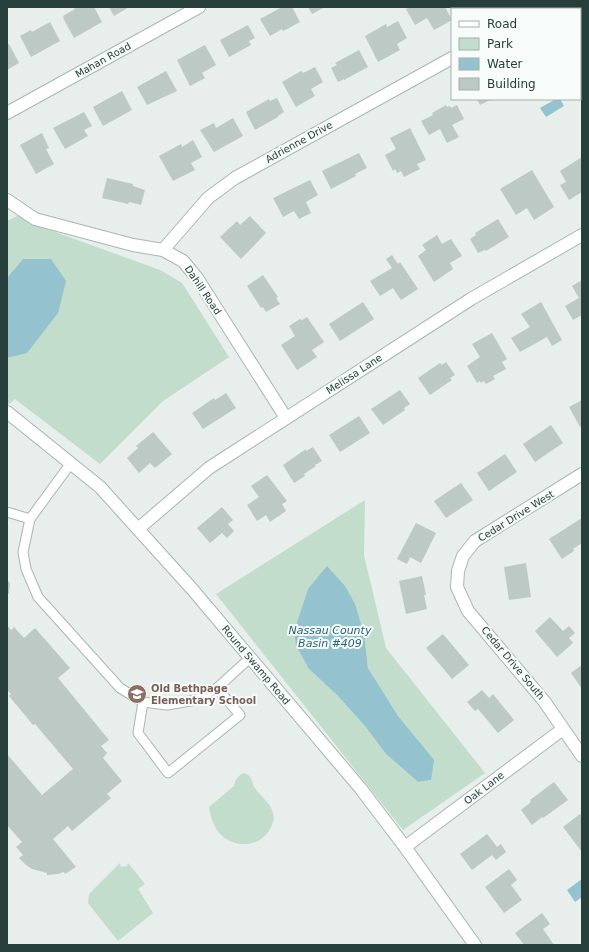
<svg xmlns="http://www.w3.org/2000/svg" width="589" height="952" viewBox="0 0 589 952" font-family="'DejaVu Sans',sans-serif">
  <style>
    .green { fill: #c2ddcb; fill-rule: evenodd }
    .water { fill: #94c2ce }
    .building { fill: #bcc9c4 }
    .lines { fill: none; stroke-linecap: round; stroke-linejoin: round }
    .lane-casing { stroke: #a9b6b2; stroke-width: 11 }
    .street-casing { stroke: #a9b6b2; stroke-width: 14 }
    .secondary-casing { stroke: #a3b6b0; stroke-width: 14 }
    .lane { stroke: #fff; stroke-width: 9 }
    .street { stroke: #fff; stroke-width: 12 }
    .secondary { stroke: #fff; stroke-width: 12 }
    .labels { text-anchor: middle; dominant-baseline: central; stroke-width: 4; stroke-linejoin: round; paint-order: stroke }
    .street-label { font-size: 10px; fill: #263f3a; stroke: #f7fbf9 }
    .education-label { font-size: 10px; font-weight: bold; fill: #785e54; stroke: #f7fbf9; text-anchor: start }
    .water-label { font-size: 11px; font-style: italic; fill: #246578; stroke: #f7fbf9 }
  </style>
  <rect width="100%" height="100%" fill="#e7eeeb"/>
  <g class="green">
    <polygon points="19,215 36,225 160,270 182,283 229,357 163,401 100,464 15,399 9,404 7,403 7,358 27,352 23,259 7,278 7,221"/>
    <path d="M365,500L364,555L386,648L485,773L403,830L216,594ZM308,589L364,634L368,668L398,716L431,780L418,782L386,754L365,726L337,695L309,669L296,646L294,631Z"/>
    <path d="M243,773C255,776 250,783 257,791C262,797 271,804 273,813C275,818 273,823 271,827C262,847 236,849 221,835C215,829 210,817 209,807L234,786C235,780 238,776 243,773Z"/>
    <polygon points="120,863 121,867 127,866 128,863 145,884 138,889 153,913 118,941 88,903 89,894"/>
  </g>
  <g class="water">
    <polygon points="556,99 560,99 564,106 546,117 540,108"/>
    <polygon points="23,259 51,259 66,281 58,313 27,353 7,358 7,278"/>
    <polygon points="327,566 345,586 355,604 364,634 368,668 398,716 434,760 431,780 418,782 386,754 365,726 337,695 309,669 296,646 294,631 308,589"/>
    <polygon points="582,879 582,897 575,902 567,890"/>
  </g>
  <g class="building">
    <polygon points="73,7 94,7 102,22 74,38 63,18 64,18 63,16 75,9"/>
    <polygon points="109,7 129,7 114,16"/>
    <polygon points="282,7 292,7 300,22 283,31 282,29 270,36 260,19"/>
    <polygon points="308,7 325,7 312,14"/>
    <polygon points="410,7 445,7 452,20 434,30 427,18 415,25 406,9"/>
    <polygon points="461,7 477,7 473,9 462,9"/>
    <polygon points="398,21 407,38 397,44 400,50 378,62 365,36 386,24 387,27"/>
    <polygon points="50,22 60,41 31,57 20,36 31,30 32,32"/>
    <polygon points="248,25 255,38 249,41 251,45 229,57 220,40"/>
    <polygon points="582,30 582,53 580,54 580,31"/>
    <polygon points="9,44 19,63 7,70 7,45"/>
    <polygon points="205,45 216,65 202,73 205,78 190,86 177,60"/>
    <polygon points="359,50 368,67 344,80 344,79 338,82 331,68 337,65 335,63"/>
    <polygon points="315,67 323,82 311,89 315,96 296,107 282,82 301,71 303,73"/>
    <polygon points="166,71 177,91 147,105 137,87"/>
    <polygon points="122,91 132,110 103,126 93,107"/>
    <polygon points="277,98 284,112 278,116 278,117 255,130 246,112 269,99 270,101"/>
    <polygon points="477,99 495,99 490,101 490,100 480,105"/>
    <polygon points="446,105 447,107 450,106 451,108 457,105 464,119 452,125 459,137 447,143 440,129 429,135 421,121 433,115 432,113"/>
    <polygon points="84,112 92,126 84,130 88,136 65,149 53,128"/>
    <polygon points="233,118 243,136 214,152 200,130 214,123 216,128"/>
    <polygon points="410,128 426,160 417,164 420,169 404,177 401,171 397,173 395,169 393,171 385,155 396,149 390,138"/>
    <polygon points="42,133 49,148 46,149 54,164 36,174 20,145"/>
    <polygon points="193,140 202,157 191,163 195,170 173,181 159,156 181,144 182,147"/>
    <polygon points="359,153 367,168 355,174 356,176 331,189 322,171"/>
    <polygon points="582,157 582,192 569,200 560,185 566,182 560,171"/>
    <polygon points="532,170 554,207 534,220 527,208 516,215 500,189"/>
    <polygon points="107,178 133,184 133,186 145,190 141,205 129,202 128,204 102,198"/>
    <polygon points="310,180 318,195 306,202 311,213 299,219 294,211 283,217 273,198"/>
    <polygon points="250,216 266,233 241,259 220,237 237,221 240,225"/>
    <polygon points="498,219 509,237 486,251 485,250 478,253 470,239 476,235 475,233"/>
    <polygon points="437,235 442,244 451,239 462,256 450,263 453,269 434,282 418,256 426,250 422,245"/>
    <polygon points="392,255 398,264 400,262 418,289 401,300 393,288 380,296 370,281 392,268 386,259"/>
    <polygon points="263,275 278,297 276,298 280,304 266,312 263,307 261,308 247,286"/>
    <polygon points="582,280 582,315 573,320 565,306 579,298 572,286"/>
    <polygon points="363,302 374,319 340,341 329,324"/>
    <polygon points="541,302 562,340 552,346 547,337 520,352 511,338 530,327 521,314"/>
    <polygon points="307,317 324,342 312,350 317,357 297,370 281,345 295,336 289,326 300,319 302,320"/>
    <polygon points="492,333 507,359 502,362 506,369 493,376 495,379 486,384 484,381 481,383 480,381 477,383 467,366 480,357 472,344"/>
    <polygon points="446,362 455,375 450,378 452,380 430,395 418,378 440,363 442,365"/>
    <polygon points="400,390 410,404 404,408 405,410 383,425 371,409"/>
    <polygon points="226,393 236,408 203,429 192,413 214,398 215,400"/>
    <polygon points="582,400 582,426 580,427 569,407"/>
    <polygon points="359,416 370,433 340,452 329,435"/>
    <polygon points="551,425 563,443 535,462 523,444"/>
    <polygon points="153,432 172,454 155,468 150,463 139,473 127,458 138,448 136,446"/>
    <polygon points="313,447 322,461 315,465 316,466 304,474 305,476 294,483 283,465 306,449 306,451"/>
    <polygon points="505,454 517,472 489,491 477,473"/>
    <polygon points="267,475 287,501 282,504 286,511 270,522 266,515 257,521 247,505 259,497 251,486"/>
    <polygon points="461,483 473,500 446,518 434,501"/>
    <polygon points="222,507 233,520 228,524 234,531 227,538 222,533 210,543 197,528"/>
    <polygon points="582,518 582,543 573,549 574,551 562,559 549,539"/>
    <polygon points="416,523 436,533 421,563 410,557 407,564 397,559"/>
    <polygon points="526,563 531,597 509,600 504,567"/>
    <polygon points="422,576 426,595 424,595 427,609 406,614 399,581"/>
    <polygon points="7,580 10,583 9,593 7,595"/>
    <polygon points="550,617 563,631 569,626 575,633 569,638 573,643 557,657 535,631"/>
    <polygon points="7,625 11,630 14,627 24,638 35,628 70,668 58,678 109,740 101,746 107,753 103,758 122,781 107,794 111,798 72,831 68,826 53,839 76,867 65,874 64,872 58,874 47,875 47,873 32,869 26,865 19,858 23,855 16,847 22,842 7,825 7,754 42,795 73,769 35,724 33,725 9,696 11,694 7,690"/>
    <polygon points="443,634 469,665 452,679 426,648"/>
    <polygon points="582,665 582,689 571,673"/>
    <polygon points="482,690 489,698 493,694 514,720 498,733 478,709 475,711 467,702"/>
    <polygon points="554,782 568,800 543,818 542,817 532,825 521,810 531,802 530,800"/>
    <polygon points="580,814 582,817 582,852 563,827"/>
    <polygon points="487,834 497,847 501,844 506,852 496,860 492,855 472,870 460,854"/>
    <polygon points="509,869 517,880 511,885 522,900 504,913 485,887"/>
    <polygon points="542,913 550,924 543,929 554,945 524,945 515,933"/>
  </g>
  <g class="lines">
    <g class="lane-casing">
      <g id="lane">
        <polyline points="71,463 30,519 23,552 26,569 38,597 120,688 143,702 167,705 196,700 217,688 250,658"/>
        <polyline points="7,512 30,519"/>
        <polyline points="143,702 138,733 168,773 240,715 217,688"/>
      </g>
    </g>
    <g class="street-casing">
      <g id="street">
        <polyline points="541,9 544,7"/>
        <polyline points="7,113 199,7"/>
        <polyline points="7,200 35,219 133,245 163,250 183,261 197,278 286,418"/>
        <polyline points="163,250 208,198 235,178 452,58"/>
        <polyline points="582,474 475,541 463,556 458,571 457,587 468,611 544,701 582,756"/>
        <polyline points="138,529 209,468 471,299 582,235"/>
        <polyline points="405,847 563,729"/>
      </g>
    </g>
    <g class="secondary-casing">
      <polyline id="secondary" points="7,412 100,487 192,589 361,789 405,847 475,945"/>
    </g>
    <use href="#lane" class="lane"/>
    <use href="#street" class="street"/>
    <use href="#secondary" class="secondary"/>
  </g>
  <defs>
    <g id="school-disc" transform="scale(1)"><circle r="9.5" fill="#8d6e63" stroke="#f7fbf9"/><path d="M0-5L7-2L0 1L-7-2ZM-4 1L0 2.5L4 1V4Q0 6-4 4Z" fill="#fff"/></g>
  </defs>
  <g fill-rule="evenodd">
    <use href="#school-disc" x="137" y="694"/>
  </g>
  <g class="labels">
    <g class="street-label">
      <text transform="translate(103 60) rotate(-29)">Mahan Road</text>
      <text transform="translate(299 142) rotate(-29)">Adrienne Drive</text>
      <text transform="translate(203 290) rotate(56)">Dahill Road</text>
      <text transform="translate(354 374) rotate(-33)">Melissa Lane</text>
      <text transform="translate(516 516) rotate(-32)">Cedar Drive West</text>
      <text transform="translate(513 663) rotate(50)">Cedar Drive South</text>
      <text transform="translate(256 665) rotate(50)">Round Swamp Road</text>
      <text transform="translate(484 788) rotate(-37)">Oak Lane</text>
    </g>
    <g class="education-label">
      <text x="151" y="688">Old Bethpage<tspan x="151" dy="12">Elementary School</tspan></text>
    </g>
    <g class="water-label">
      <text x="330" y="630">Nassau County<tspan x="330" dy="13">Basin #409</tspan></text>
    </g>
  </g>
  <rect width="589" height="952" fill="none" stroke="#263f3a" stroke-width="16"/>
  <rect x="451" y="8" width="130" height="92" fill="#f7fbf9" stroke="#a3b0ad"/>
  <rect x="459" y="21" width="20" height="6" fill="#ffffff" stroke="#a3b0ad"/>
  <text x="487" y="28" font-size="12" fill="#263f3a">Road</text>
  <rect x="459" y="38" width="20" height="12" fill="#c2ddcb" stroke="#a3b0ad"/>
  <text x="487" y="48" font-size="12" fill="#263f3a">Park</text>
  <rect x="459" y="58" width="20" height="12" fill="#94c2ce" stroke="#a3b0ad"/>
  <text x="487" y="68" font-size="12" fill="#263f3a">Water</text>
  <rect x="459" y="78" width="20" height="12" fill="#bcc9c4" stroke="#a3b0ad"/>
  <text x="487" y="88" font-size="12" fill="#263f3a">Building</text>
</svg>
